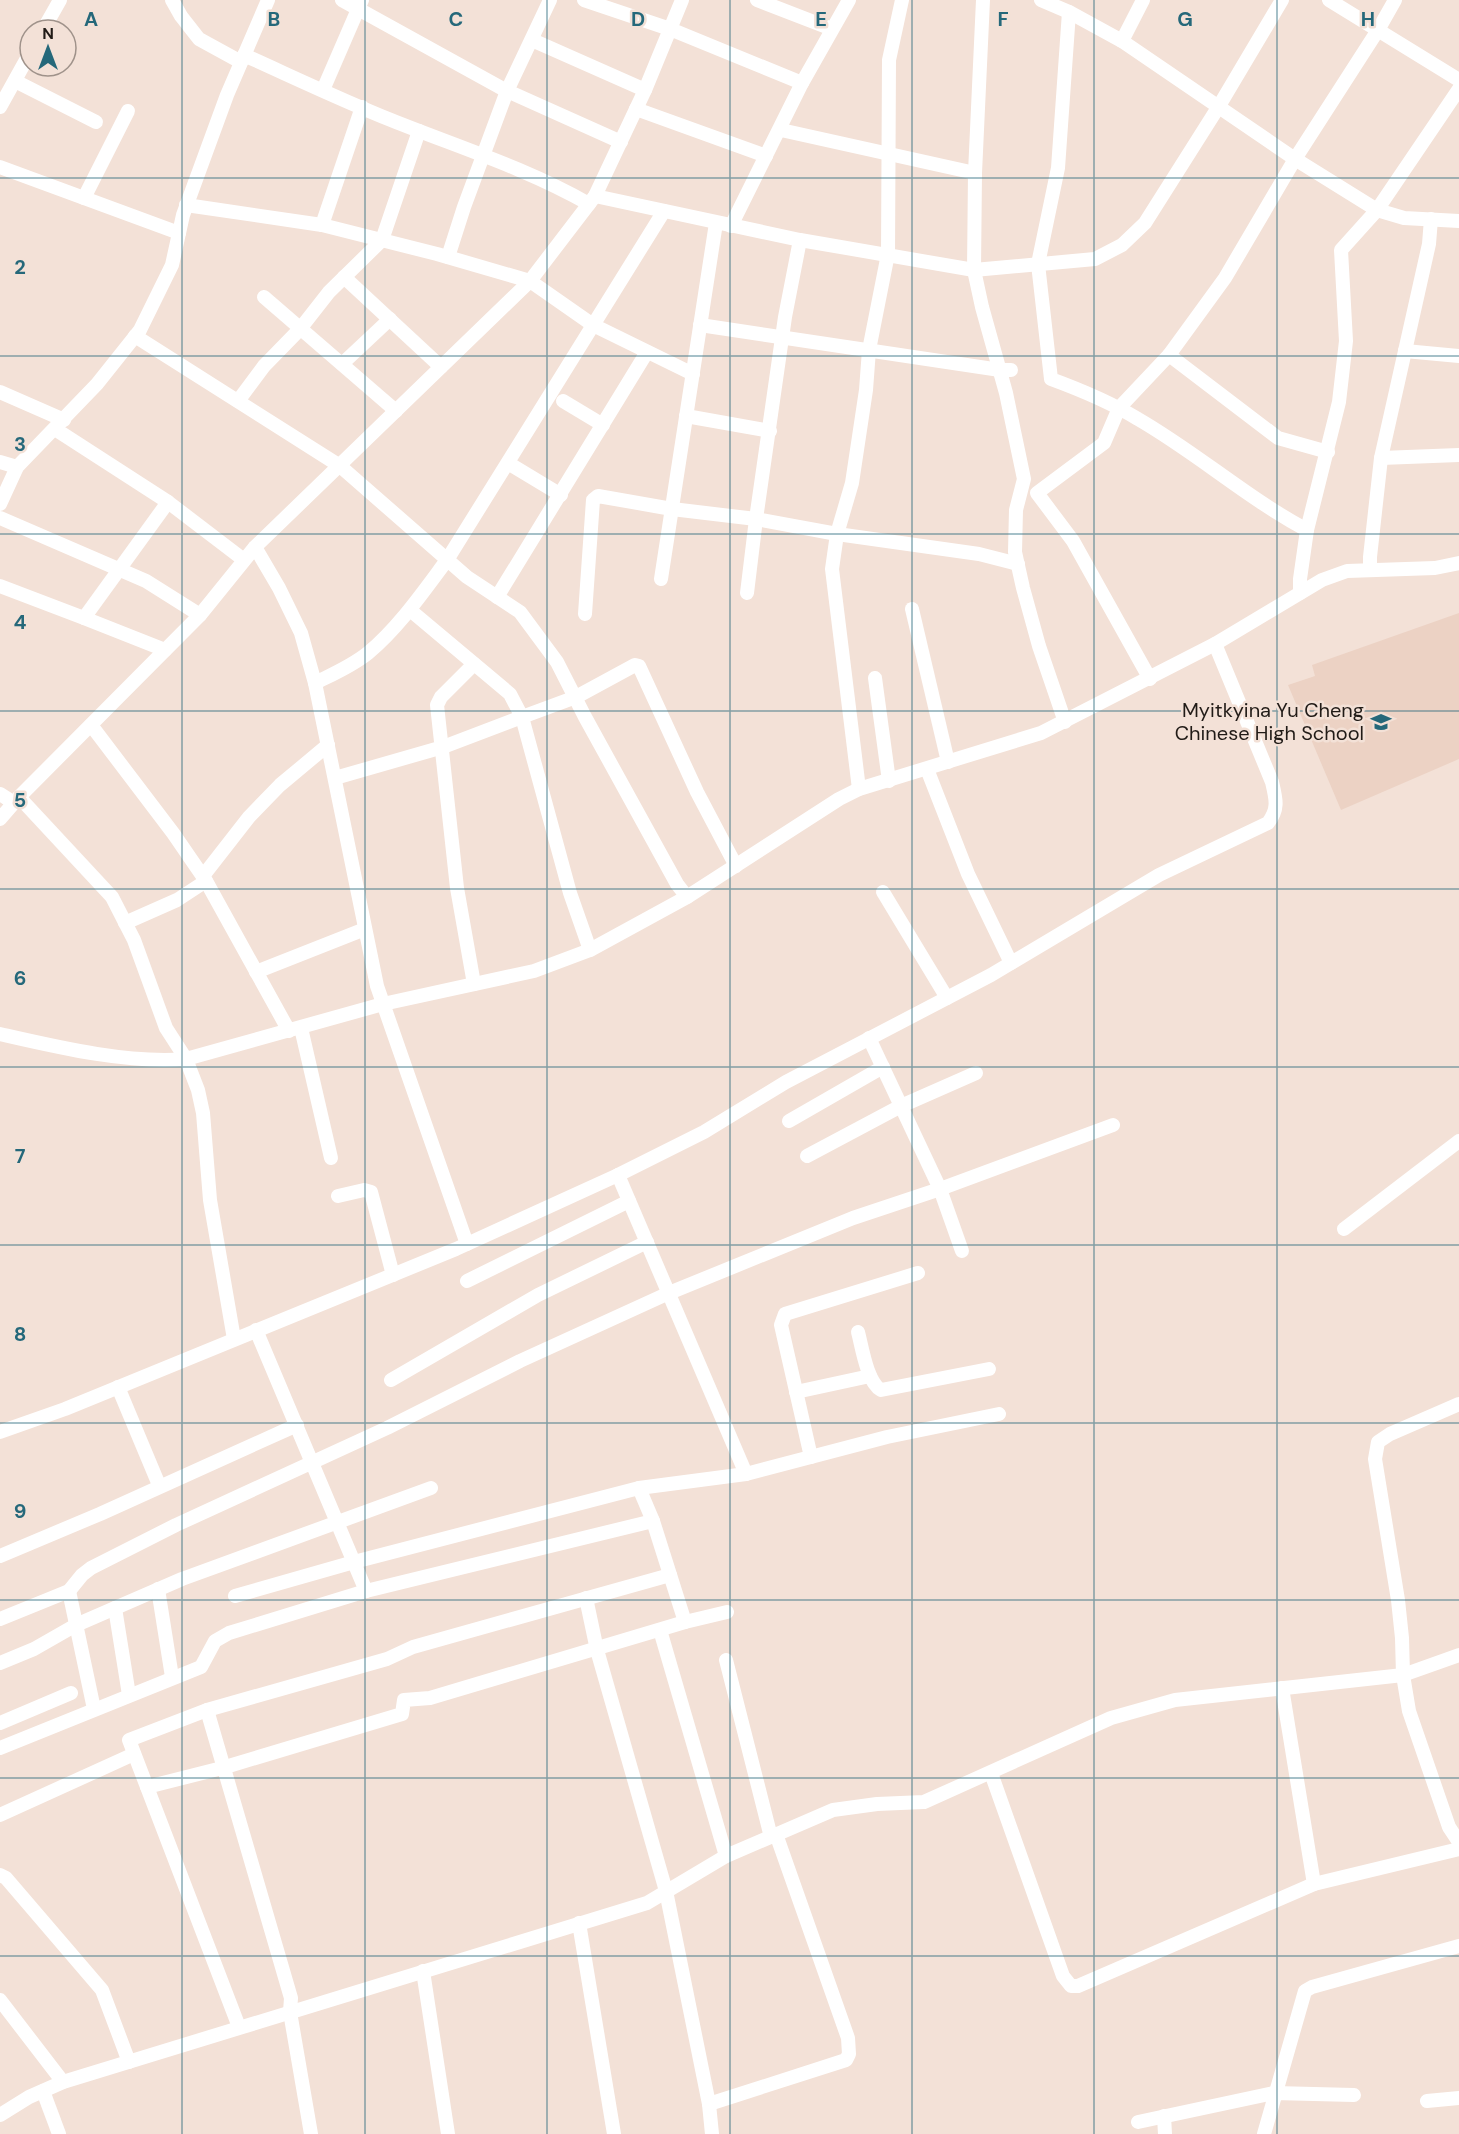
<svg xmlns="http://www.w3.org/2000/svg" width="1459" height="2134" viewBox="0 0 1459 2134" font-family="'DM Sans',sans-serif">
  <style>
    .built { fill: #ecd2c4 }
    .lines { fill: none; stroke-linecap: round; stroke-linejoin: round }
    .minor { stroke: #fff; stroke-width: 14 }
    .grid { fill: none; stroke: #25687a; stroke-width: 1.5; stroke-opacity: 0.55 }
    .labels { text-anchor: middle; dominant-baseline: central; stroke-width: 5; stroke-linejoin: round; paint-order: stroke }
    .poi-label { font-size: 20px; fill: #211b17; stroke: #f3e1d7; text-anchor: end }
    .grid-label { font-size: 20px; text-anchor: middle; font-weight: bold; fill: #25687a; stroke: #f3e1d7; stroke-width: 5; stroke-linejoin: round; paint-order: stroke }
  </style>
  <rect width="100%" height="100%" fill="#f3e1d7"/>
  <polygon class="built" points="1459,613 1459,759 1341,810 1288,685 1315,676 1312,665"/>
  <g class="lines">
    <g class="minor">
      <polyline points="172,0 181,16 199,39 241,62"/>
      <polyline points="342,0 507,91 621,142"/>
      <polyline points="584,0 670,29 802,83"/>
      <polyline points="757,0 832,29"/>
      <polyline points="983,0 975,173 974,270 982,307 1006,393 1024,479 1016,510 1015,552 1023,588 1039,646 1065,722"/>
      <polyline points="1041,0 1069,12 1122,41 1295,159 1377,210 1404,218 1459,221"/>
      <polyline points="1329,0 1459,80"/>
      <path d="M1069,12L1058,168L1038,264L1051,379C1081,390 1110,402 1138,419C1197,453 1247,498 1307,530L1300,579V593"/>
      <polyline points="43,30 60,0"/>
      <polyline points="532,40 645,90"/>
      <polyline points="1122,41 1143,0"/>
      <path d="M244,55C293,77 341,100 391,120C458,147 526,168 589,204"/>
      <polyline points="15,81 96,122"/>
      <polyline points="323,90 362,0"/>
      <polyline points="0,107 30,53"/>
      <polyline points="636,109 766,156"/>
      <polyline points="781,130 975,173"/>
      <polyline points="0,167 179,233"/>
      <polyline points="595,196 800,240 974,270 1095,259 1122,245 1145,223 1219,106 1282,0"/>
      <polyline points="84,198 128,111"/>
      <polyline points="186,205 322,225 437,254 530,281 593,325 693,374"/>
      <polyline points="322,225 362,107"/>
      <polyline points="731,226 802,83 849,0"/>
      <polyline points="800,240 785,317 756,519 837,534 979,554 1018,564"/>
      <polyline points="448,257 464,207 507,91 550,0"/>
      <polyline points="344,277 441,367"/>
      <polyline points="264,297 396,411"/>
      <polyline points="700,325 1000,370 1011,370"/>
      <polyline points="135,336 340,466 467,577 520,612 557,662 585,717 677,884 687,897"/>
      <polyline points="1405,351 1459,356"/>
      <polyline points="1169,355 1278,438 1328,452"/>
      <polyline points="342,364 390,319"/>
      <polyline points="0,392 64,420"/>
      <polyline points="238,401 264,366 300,329 329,292 382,240 419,131"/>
      <polyline points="563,401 603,425"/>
      <polyline points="686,416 770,431"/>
      <polyline points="55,429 168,502 244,560"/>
      <polyline points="1381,458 1459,455"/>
      <polyline points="0,462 17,467"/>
      <polyline points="508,463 561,495"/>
      <polyline points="0,504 17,467 97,384 140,330 172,265 183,215 227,95 268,0"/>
      <polyline points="0,518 146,581 200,615"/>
      <polyline points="1307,530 1339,402 1346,341 1341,250 1377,210 1459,89"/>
      <polyline points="255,547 279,588 301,633 315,683 377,986 467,1244"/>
      <polyline points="1370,570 1370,557 1381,458 1429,244 1431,219"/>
      <polyline points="661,579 716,223"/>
      <polyline points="0,586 84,618"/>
      <polyline points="497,597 647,352"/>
      <polyline points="912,609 948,762"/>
      <polyline points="410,610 510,694 522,717 570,893 590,950"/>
      <polyline points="585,614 593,500 598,496 672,509 756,519 747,593"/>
      <polyline points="165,650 84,618 168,502"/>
      <polyline points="875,678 889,781"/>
      <polyline points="1150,679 1073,541 1037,493 1104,443 1119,408 1169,355 1225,278 1295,159 1378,30 1395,0"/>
      <path d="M315,683C333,674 352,666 368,653C399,627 423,592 447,560L664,211"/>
      <polyline points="91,725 173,833 206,881 289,1031"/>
      <polyline points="927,769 968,874 1011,963"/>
      <polyline points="335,778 443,747 522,717 576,697 635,665 639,666 697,792 736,866"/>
      <polyline points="859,789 832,569 837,534 852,483 866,390 869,350 888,254 889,60 902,0"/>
      <polyline points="0,794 14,803"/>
      <polyline points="19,797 112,897 134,940 166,1028 186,1059 198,1090 203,1113 210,1200 234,1339"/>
      <polyline points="0,819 19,797 200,615 255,547 530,281 595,196 645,90 682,0"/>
      <polyline points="203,876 249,817 280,785 328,745"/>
      <polyline points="883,892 947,998"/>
      <polyline points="125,923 177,900 206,881"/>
      <polyline points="256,972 365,929"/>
      <polyline points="474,984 457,888 437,705 441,697 474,664"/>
      <polyline points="301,1028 331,1158"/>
      <path d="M0,1034C57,1047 128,1064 186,1059L383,1004L534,971L590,950L687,897L839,799L859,789L1041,733L1215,644L1322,580L1347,571L1435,568L1459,563"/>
      <polyline points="869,1038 940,1189 962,1251"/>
      <polyline points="789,1121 883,1067"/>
      <polyline points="807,1156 901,1106 976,1073"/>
      <polyline points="618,1175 746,1474"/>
      <polyline points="338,1196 364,1190 371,1192 393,1275"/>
      <polyline points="1344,1229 1459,1141"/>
      <polyline points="467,1281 629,1201"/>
      <polyline points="256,1330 366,1591"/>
      <path d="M858,1332C862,1347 867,1382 881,1390L989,1369"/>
      <polyline points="391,1380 538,1295 647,1242"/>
      <polyline points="118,1387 159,1485"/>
      <polyline points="796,1392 870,1376"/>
      <polyline points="1459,1404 1390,1434 1378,1442 1375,1459 1398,1600 1402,1638 1403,1675 1409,1711 1449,1827 1459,1842"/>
      <path d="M0,1432L65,1409L456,1249L618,1175L704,1132L786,1082L991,975L1159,875L1268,823C1279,809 1276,799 1272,782L1215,644"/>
      <polyline points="811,1457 781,1325 785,1314 918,1273"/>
      <polyline points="639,1488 653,1521 685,1622"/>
      <polyline points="0,1556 100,1514 297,1425"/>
      <polyline points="158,1589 172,1677"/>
      <polyline points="69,1591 94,1709"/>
      <polyline points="235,1596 354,1562 639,1488 746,1474 887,1437 999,1414"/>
      <polyline points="586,1598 597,1650 666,1891 709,2104 712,2134"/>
      <polyline points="115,1608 129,1695"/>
      <polyline points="0,1619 69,1591 82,1575 91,1568 176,1525 387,1428 520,1361 669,1293 853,1218 940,1189 1113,1125"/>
      <polyline points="660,1630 726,1856"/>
      <polyline points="726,1660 771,1837"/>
      <polyline points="0,1663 34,1649 76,1625 182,1579 431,1488"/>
      <polyline points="1282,1688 1314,1884 1459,1849"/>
      <polyline points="207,1710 291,1998 290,2012 311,2134"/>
      <polyline points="0,1723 71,1693"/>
      <polyline points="0,1748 201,1667 215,1641 229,1633 366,1591 653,1521"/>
      <polyline points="991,1773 1063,1976 1071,1986 1078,1986 1314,1884"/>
      <polyline points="147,1787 222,1768 402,1714 404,1700 430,1698 685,1622 727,1612"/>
      <polyline points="0,1815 134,1754"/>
      <polyline points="0,1875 6,1878 102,1990 129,2062"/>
      <polyline points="579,1923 614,2134"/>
      <polyline points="423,1971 448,2134"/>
      <polyline points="0,2000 63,2082"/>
      <polyline points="239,2027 129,1740 207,1710 387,1659 413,1647 670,1575"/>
      <polyline points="43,2091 59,2134"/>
      <polyline points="1427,2101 1459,2098"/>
      <polyline points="709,2104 846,2060 849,2054 848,2038 776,1834"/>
      <polyline points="0,2115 29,2097 63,2082 647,1903 726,1856 833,1810 877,1804 924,1802 1111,1718 1175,1700 1403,1675 1459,1655"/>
      <polyline points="1164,2116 1165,2134"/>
      <polyline points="1138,2122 1274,2093 1354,2095"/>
      <polyline points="1264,2134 1305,1991 1312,1987 1459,1946"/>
    </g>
  </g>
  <path class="grid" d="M182,0V2134M365,0V2134M547,0V2134M730,0V2134M912,0V2134M1094,0V2134M1277,0V2134M0,178H1459M0,356H1459M0,534H1459M0,711H1459M0,889H1459M0,1067H1459M0,1245H1459M0,1423H1459M0,1600H1459M0,1778H1459M0,1956H1459"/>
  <defs>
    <g id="school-bare" transform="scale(1.62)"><path d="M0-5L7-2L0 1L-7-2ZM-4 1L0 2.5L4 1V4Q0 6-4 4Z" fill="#25687a" stroke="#f3e1d7" stroke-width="2.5" paint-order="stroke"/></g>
  </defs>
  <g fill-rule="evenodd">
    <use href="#school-bare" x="1381" y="722"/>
  </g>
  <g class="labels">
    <g class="poi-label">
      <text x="1364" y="710">Myitkyina Yu Cheng<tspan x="1364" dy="23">Chinese High School</tspan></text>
    </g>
  </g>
  <g class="grid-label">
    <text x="91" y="26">A</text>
    <text x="274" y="26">B</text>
    <text x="456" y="26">C</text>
    <text x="638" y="26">D</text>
    <text x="821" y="26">E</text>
    <text x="1003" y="26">F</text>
    <text x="1185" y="26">G</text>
    <text x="1368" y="26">H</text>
    <text x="20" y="274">2</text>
    <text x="20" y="451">3</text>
    <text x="20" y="629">4</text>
    <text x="20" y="807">5</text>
    <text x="20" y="985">6</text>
    <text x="20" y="1163">7</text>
    <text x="20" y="1341">8</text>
    <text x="20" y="1518">9</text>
  </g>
  <g transform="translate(48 48)"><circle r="28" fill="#f3e1d7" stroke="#9f928a" stroke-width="1.5"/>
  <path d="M0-4.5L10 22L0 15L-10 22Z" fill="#25687a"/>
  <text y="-9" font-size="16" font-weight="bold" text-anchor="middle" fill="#211b17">N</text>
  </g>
</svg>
